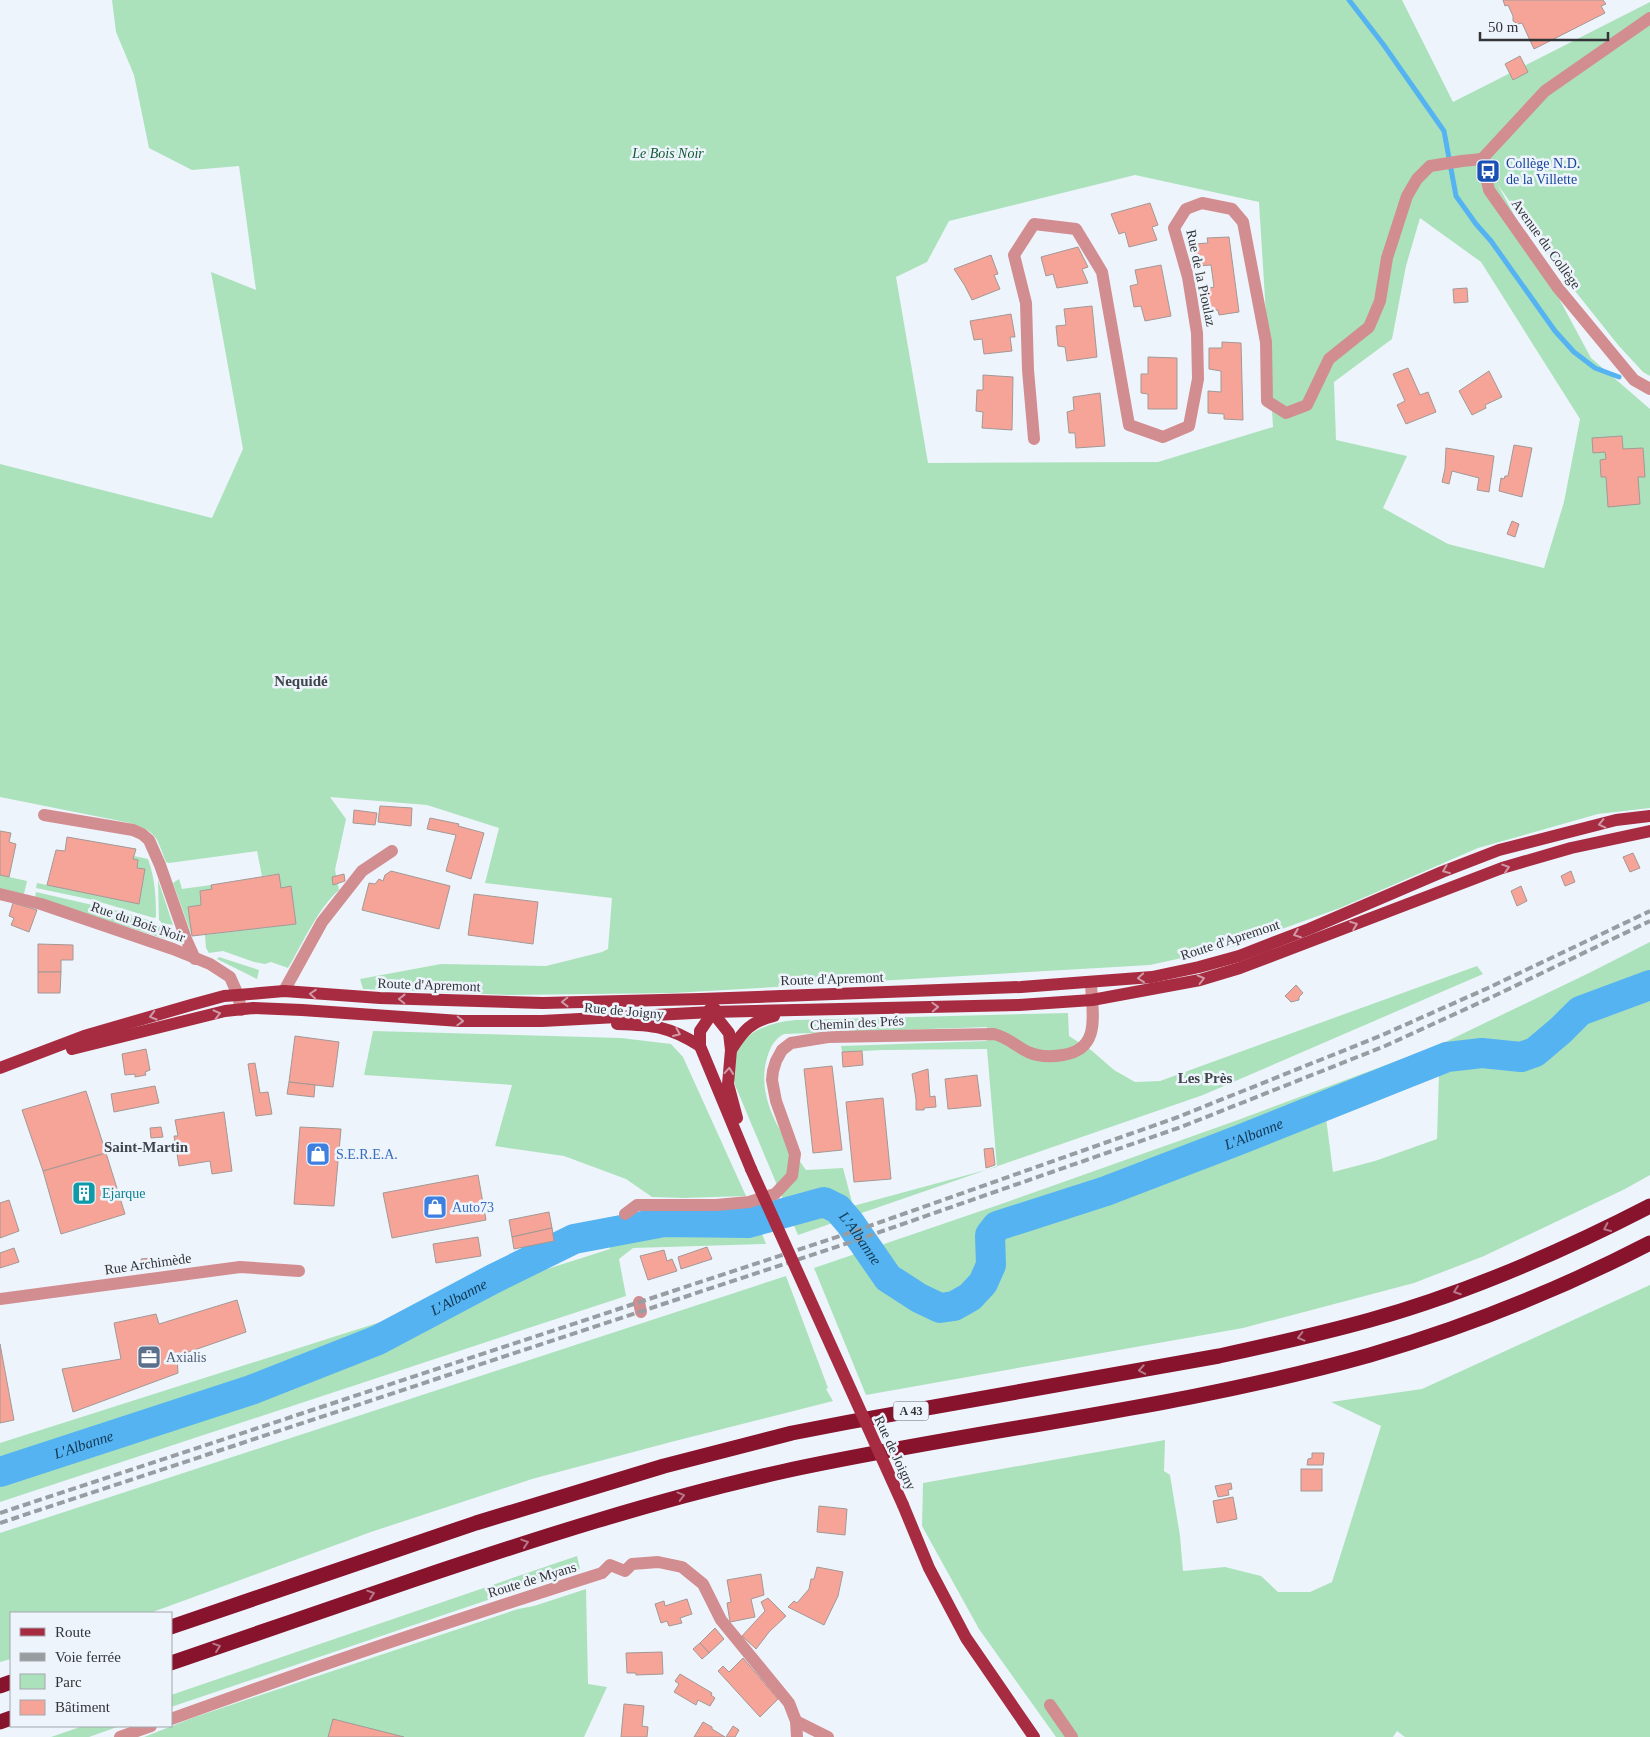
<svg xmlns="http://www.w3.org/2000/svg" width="1650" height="1737" viewBox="0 0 1650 1737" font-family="Georgia,serif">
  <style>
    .green { fill: #abe2bc; fill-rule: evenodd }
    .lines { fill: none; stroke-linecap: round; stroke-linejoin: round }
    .stream { stroke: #56b3f2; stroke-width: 5 }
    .river { stroke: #56b3f2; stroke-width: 30 }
    .building { fill: #f7a498; stroke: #a29896 }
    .minor { stroke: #d28d91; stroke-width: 12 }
    .major { stroke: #a82c41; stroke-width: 12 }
    .highway { stroke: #88132d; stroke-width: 15 }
    .rail { stroke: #989da2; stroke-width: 4; stroke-dasharray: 8 4; stroke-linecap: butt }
    .major-bridge { stroke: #a82c41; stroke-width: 12 }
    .oneway { stroke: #ce9aa8 }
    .oneway2 { stroke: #b6788a }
    .labels { text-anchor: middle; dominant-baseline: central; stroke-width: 5; stroke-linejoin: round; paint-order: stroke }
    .shield { fill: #eef4fc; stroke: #6a6e72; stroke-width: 1 }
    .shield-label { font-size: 12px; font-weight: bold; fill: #323437 }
    .park-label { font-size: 14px; font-style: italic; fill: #105831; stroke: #eef4fc }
    .transit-label { font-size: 14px; fill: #164399; stroke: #eef4fc; text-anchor: start }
    .street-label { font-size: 14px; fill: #323437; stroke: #eef4fc }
    .shop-label { font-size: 14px; fill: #366cbe; stroke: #eef4fc; text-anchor: start }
    .culture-label { font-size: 14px; fill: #0d838f; stroke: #eef4fc; text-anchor: start }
    .service-label { font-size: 14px; fill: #4e5e75; stroke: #eef4fc; text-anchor: start }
    .neighbourhood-label { font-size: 15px; font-weight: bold; fill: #40454b; stroke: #eef4fc }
    .water-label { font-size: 15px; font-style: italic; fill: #0f3751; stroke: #eef4fc }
  </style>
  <rect width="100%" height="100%" fill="#eef4fc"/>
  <g class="green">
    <path d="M112,0H1402L1453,102L1650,2V376L1643,372L1619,346L1563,276L1498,185L1591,358L1650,409V808L1598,814L1478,848L1340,908L1232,947L1150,965L673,993L509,995L363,989L360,979L441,964L546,966L602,952L608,949L612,898L485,883L499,828L427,805L330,797L346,819L335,870L339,890C318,908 303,943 288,968L271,962L265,964L254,962L223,951L209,953L206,948L205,935L296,924L291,887L281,888L279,874L262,876L257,851L169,863L166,862C156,836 157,832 130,823L0,797V464L212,518L243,449L211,272L256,290L239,166L192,170L149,148L134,75L116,32ZM1135,175L1259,202L1273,427L1158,462L928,463L896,277L927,262L949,221ZM1420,218L1481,262L1580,419L1564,502L1544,568L1448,544L1383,508L1407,456L1336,440L1334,382L1392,339L1406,266Z"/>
    <path d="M134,856L148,859C155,878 156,897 156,917L154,918L93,900L36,888L37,883L139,904L145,870L137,868L138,861L133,859Z"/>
    <polygon points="0,875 27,881 24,894 0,888"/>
    <polygon points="179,879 182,889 211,885 212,889 200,891 201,905 188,907 192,936 173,883"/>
    <polygon points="158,880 173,925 162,923 159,920"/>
    <polygon points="36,892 123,912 154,922 159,926 173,929 177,937 176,939 172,940 162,938 35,897"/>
    <path d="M1650,942V1175L1625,1189L1484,1256L1414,1283L1243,1328L866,1395L814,1268L1007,1202L1238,1120L1437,1046L1589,973ZM1439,1072L1437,1139L1375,1161L1333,1172L1326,1118Z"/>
    <polygon points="219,957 259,970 257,979 217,959"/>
    <path d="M1477,966L1483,974L1203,1095L798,1235L735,1085C726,1041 757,1023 796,1020L1068,1013L1069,1036L1091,1050L1114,1070L1135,1082L1160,1081ZM987,1027V1041L841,1046L842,1052L883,1050L987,1049L997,1167L853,1206L843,1168L806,1170C784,1138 755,1100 767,1058C770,1048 774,1039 784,1034Z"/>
    <polygon points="373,1031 621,1038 671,1044 683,1057 746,1196 684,1198 652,1197 626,1179 564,1156 495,1146 512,1085 364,1075"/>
    <polygon points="751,1206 766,1244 633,1248 619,1259 626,1296 0,1502 0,1443 610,1249 603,1220 657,1208"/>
    <polygon points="786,1276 828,1388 826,1389 833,1401 671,1442 532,1479 371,1532 150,1613 11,1613 11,1659 0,1662 0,1533"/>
    <polygon points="1650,1285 1650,1737 1405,1737 1397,1731 1393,1737 1056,1737 979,1629 922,1526 923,1483 1165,1440 1164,1471 1170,1475 1180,1536 1183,1571 1225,1567 1261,1576 1278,1592 1310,1592 1332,1582 1381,1426 1331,1402 1422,1389"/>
    <polygon points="577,1556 580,1569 171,1707 171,1695"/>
    <polygon points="586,1589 588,1684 607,1687 584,1737 144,1737 195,1717 518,1609 534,1606"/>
    <polygon points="83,1726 120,1726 89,1737 51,1737"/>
  </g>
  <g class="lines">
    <polyline class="stream" points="1349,0 1383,44 1444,131 1456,196 1476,224 1491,241 1555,331 1574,352 1595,368 1619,377"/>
    <path class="river" id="s1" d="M0,1472L251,1390L378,1340L493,1279L574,1239L664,1222L748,1223L824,1202L838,1209L850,1223L888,1278L919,1298L940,1308L954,1306L970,1297L983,1283L991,1265L990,1235L997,1226L1106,1191L1239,1140L1447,1057L1482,1053L1521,1057L1535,1052L1561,1030L1580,1011L1650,985"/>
  </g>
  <g class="building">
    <polygon points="1503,0 1603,0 1606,4 1601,6 1605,13 1534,49 1522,23 1518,24 1513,21 1513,16 1508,5 1505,6"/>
    <polygon points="1520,56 1528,72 1513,80 1505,64"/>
    <polygon points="1150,203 1158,225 1152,227 1157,240 1129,247 1125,232 1119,234 1111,214"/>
    <polygon points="1229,237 1239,312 1219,315 1218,310 1204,311 1201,290 1214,287 1211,265 1198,266 1194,244 1208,243 1207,238"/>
    <polygon points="1078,247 1088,267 1082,269 1088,283 1057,288 1053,274 1046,276 1041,257"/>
    <polygon points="991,255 998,274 994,275 1000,289 972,300 965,286 954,269"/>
    <polygon points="1161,265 1171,316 1145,321 1141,306 1134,307 1130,286 1138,284 1135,270"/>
    <polygon points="1467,288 1468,302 1454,303 1453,289"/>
    <polygon points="1092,306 1097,357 1067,361 1065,347 1058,346 1056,326 1066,325 1064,309"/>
    <polygon points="1011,314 1015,337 1010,337 1012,351 984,354 982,339 974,340 970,321"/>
    <polygon points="1222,342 1241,343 1243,420 1224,419 1224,414 1208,413 1208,391 1221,392 1221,371 1209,369 1209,348 1222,348"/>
    <polygon points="1148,357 1177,358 1177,409 1148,409 1148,394 1141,393 1141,374 1148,374"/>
    <polygon points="1408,368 1420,395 1428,392 1436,412 1406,424 1397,405 1405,401 1393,374"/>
    <polygon points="1489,371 1502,397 1485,405 1486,408 1472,415 1459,391"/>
    <polygon points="983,375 1013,377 1012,430 982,428 983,412 976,411 977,390 983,390"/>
    <polygon points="1100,393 1105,446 1076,448 1075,433 1069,433 1067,412 1074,410 1073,397"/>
    <polygon points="1622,436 1623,449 1643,448 1645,477 1638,477 1640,504 1608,507 1606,477 1601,477 1600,460 1606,459 1605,452 1593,453 1592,438"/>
    <polygon points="1514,445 1532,448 1522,497 1499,491 1501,478 1504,479 1505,476 1508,476"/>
    <polygon points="1446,448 1494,456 1489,492 1477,490 1479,478 1452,471 1449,484 1442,482 1445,469"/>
    <polygon points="1512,521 1519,524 1515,537 1507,534"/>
    <polygon points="380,806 412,808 411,826 378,822"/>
    <polygon points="354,810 377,813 375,825 353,823"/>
    <polygon points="430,818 459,824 458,826 484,833 471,879 446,871 456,835 427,829"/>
    <polygon points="0,831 11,833 9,842 16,844 9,877 0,875"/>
    <polygon points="67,837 136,849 133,859 138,860 137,868 145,869 139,904 47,885 56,850 65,851"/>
    <polygon points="1633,853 1640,868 1630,872 1623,857"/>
    <polygon points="391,871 450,886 439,929 362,910 369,883 375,884 379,879 383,881 385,875"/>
    <polygon points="1571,871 1575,882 1565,886 1561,876"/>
    <polygon points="279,874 281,888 291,886 296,924 192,936 188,907 201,905 200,891 212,889 211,885"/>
    <polygon points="344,874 345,881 333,885 332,877"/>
    <polygon points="1521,886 1527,901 1517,906 1511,891"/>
    <polygon points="474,894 538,902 533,944 468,935"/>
    <polygon points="13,903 37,910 29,932 11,925 14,918 9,916"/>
    <polygon points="38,944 73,945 73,960 61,960 61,972 38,972"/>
    <polygon points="38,972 61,972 60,993 38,993"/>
    <polygon points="1296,985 1303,993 1299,997 1299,1000 1291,1002 1285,996"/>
    <polygon points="295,1036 339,1042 333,1087 289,1082"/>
    <polygon points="146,1049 150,1070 145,1072 146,1075 135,1077 135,1074 125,1075 122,1054"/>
    <polygon points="862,1051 863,1065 843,1067 842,1052"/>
    <polygon points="255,1063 260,1093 268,1092 272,1114 256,1116 248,1064"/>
    <polygon points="832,1066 842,1150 813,1153 804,1069"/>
    <polygon points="928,1069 930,1097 935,1096 936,1107 924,1108 924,1110 916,1110 916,1099 912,1074"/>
    <polygon points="977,1075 981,1106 948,1109 945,1079"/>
    <polygon points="289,1082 315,1085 314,1097 287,1094"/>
    <polygon points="155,1086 159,1103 114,1112 111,1094"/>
    <polygon points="86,1091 106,1153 43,1171 22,1110"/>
    <polygon points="883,1098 891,1179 854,1182 846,1102"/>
    <polygon points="224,1112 232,1171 212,1174 210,1161 179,1166 174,1136 178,1136 175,1120"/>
    <polygon points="161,1127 163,1137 151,1138 150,1128"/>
    <polygon points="300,1127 341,1129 334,1206 294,1204"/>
    <polygon points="993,1148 995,1165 986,1168 984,1149"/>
    <polygon points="106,1153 125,1214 61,1234 43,1171"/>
    <polygon points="478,1175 486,1220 392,1238 383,1193"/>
    <polygon points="9,1200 19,1231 0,1238 0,1203"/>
    <polygon points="549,1212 552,1228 512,1237 509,1220"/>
    <polygon points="552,1228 554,1241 514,1249 512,1237"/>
    <polygon points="478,1237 481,1256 436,1263 433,1244"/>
    <polygon points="707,1247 712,1259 681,1269 678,1257"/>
    <polygon points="14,1248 19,1262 0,1268 0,1253"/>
    <polygon points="664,1250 667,1261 672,1259 677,1271 648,1280 640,1256"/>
    <polygon points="151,1258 152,1264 142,1265 141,1259"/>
    <polygon points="237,1300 246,1332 177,1356 178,1373 73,1412 62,1369 121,1359 114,1323 156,1314 159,1324"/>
    <polygon points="0,1344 14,1420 0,1423"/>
    <polygon points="1312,1453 1324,1453 1323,1465 1307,1465 1308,1459 1312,1458"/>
    <rect x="1301" y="1469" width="21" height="22"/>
    <polygon points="1231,1483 1232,1489 1228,1490 1229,1495 1218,1497 1215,1486"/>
    <polygon points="1233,1497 1237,1519 1217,1523 1213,1501"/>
    <polygon points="819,1506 847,1509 845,1535 817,1532"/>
    <polygon points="817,1567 843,1572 838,1596 824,1625 788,1607 794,1601 797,1603 809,1589 811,1579 814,1579"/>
    <polygon points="761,1574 764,1595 751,1599 755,1617 730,1622 727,1603 731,1602 727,1580"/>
    <polygon points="768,1598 786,1616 769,1632 756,1649 742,1636 765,1611 761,1602"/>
    <polygon points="687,1599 692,1614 680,1618 682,1623 669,1626 667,1621 661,1623 655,1604 664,1601 665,1606"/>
    <polygon points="715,1628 724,1639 709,1653 700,1643"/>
    <polygon points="700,1643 709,1653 702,1659 693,1649"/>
    <polygon points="662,1652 663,1674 636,1675 636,1673 627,1673 626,1653"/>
    <polygon points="743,1658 778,1699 760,1717 718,1671 723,1666 729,1672"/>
    <polygon points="680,1674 712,1693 711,1695 715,1698 710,1706 698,1700 696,1705 674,1692 679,1684 675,1681"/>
    <polygon points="624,1704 644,1706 642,1726 648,1727 647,1737 621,1737"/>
    <polygon points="333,1719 404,1737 328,1737"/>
    <polygon points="703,1722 712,1727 712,1729 725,1737 694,1737"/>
    <polygon points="733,1726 739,1730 735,1737 726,1737"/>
  </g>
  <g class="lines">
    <g class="minor">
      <polyline points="1482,159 1489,190 1558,288 1634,380 1650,389"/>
      <polyline points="1482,159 1545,91 1650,18"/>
      <polyline points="1034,439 1028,370 1026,303 1014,255 1034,224 1076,229 1102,272 1129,425 1163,437 1189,426 1198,379 1197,333 1188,277 1174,228 1186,209 1202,203 1232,209 1243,222 1266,342 1267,401 1286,413 1307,405 1329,359 1369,327 1380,301 1387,258 1407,196 1417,179 1430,166 1462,161 1482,159"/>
      <polyline points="44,815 133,830 142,834 149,840 160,865 186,939 195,959"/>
      <polyline points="0,894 41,904 173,949 210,964 230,977 238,995 241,1010"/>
      <polyline points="284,991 322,922 362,871 392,851"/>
      <path d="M625,1214L637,1205H716L749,1202L775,1194L792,1176L795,1154L776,1101L772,1080L773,1071L776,1061L782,1050L791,1043L828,1037L994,1034C1007,1037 1016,1046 1028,1052C1039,1057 1051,1057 1063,1055C1102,1049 1092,1013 1091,983"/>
      <polyline points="0,1299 240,1267 299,1271"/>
      <polyline points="639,1302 641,1312"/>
      <polyline points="1050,1705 1072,1737"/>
      <path d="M171,1719C314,1667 457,1619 602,1573L610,1565L625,1571L632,1564L658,1562L682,1567L703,1584L721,1620L789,1703L796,1721L797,1737"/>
      <polyline points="796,1721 828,1737"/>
      <polyline points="120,1737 151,1726"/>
    </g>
    <g class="major">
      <polyline points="710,1009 729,1033 731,1050 728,1084 737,1118"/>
      <polyline points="715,1009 700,1031 700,1046 751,1169"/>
      <path d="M617,1024C653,1025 669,1026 700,1046"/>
      <polyline points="72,1049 225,1011 253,1008 302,1010 460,1021 542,1021 712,1012 1019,1005 1092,1000 1200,980 1240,968 1502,868 1571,848 1650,831"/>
      <path d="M731,1050C743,1031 751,1021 774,1016"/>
      <polyline points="0,1068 84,1036 191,1005 224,996 238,995 284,991 380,998 543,1003 701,999 1021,987 1152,977 1199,967 1239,956 1309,929 1442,872 1499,850 1616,820 1650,816"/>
      <polyline points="903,1505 929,1568 966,1638 1034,1737"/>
    </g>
    <g class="highway">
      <path d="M171,1627L476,1523L664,1466L792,1433L849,1422L1219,1356C1270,1345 1320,1334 1370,1320C1467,1293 1561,1252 1650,1206"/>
      <path d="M171,1663C252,1635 332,1608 413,1580C535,1539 658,1499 785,1471C979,1429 1178,1409 1370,1355C1466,1327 1561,1289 1650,1243"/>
      <polyline points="0,1686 11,1682"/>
      <polyline points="0,1722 11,1718"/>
    </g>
    <g class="rail">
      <polyline points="0,1513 858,1230 1178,1117 1380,1036 1488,988 1650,911"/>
      <polyline points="0,1523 854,1241 1181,1127 1385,1046 1492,997 1650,921"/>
    </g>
    <polyline class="major-bridge" points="751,1169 903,1505"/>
  </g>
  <defs><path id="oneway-chevron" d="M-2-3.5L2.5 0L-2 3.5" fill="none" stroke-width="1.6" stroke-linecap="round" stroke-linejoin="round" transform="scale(1.25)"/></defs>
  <g class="oneway">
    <use href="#oneway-chevron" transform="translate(1602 824) rotate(167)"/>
    <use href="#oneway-chevron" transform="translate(1506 868) rotate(-18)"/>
    <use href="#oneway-chevron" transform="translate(1446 870) rotate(158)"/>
    <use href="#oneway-chevron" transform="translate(1354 925) rotate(-21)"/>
    <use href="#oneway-chevron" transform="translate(1297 934) rotate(159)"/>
    <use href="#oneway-chevron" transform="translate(1141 978) rotate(175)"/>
    <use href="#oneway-chevron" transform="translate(1201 979) rotate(-14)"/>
    <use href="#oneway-chevron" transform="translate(313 994) rotate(-176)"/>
    <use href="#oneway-chevron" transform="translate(402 999) rotate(-179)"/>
    <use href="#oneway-chevron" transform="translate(565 1002) rotate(179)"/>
    <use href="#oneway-chevron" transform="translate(935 1007) rotate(-2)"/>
    <use href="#oneway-chevron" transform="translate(217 1014) rotate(-14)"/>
    <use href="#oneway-chevron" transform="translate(153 1016) rotate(164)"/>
    <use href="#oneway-chevron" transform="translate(460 1021) rotate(2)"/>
    <use href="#oneway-chevron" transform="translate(677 1033) rotate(23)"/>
    <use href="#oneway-chevron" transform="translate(729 1071) rotate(-85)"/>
  </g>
  <g class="oneway2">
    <use href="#oneway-chevron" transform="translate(1607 1228) rotate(155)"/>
    <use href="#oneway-chevron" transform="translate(1457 1291) rotate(160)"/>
    <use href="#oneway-chevron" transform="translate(1301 1337) rotate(166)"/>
    <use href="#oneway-chevron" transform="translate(1142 1370) rotate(170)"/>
    <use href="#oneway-chevron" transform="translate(681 1496) rotate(-15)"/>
    <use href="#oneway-chevron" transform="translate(525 1543) rotate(-18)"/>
    <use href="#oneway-chevron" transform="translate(371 1594) rotate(-19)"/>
    <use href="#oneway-chevron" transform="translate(217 1647) rotate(-19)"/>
  </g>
  <defs>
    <g id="bus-square" transform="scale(1.25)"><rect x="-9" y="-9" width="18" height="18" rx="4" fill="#1a4fb4" stroke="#eef4fc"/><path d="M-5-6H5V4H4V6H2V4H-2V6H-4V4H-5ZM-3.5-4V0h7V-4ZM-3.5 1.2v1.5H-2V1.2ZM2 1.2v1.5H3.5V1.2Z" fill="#fff"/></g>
    <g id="shop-square" transform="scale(1.25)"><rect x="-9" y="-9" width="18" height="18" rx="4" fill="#3f7fe0" stroke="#eef4fc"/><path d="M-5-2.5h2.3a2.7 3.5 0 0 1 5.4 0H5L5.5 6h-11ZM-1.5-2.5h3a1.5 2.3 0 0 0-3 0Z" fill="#fff"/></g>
    <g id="building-square" transform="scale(1.25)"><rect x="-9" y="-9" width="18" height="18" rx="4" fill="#0f9aa8" stroke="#eef4fc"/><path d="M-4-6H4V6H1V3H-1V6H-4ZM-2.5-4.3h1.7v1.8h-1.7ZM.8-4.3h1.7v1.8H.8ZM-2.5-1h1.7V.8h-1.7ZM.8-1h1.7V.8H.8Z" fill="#fff"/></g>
    <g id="office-square" transform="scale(1.25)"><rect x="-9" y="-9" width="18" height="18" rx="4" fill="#5c6f8a" stroke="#eef4fc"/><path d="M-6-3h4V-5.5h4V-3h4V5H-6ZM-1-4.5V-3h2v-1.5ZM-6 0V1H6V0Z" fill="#fff"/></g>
  </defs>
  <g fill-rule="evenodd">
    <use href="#bus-square" x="1488" y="171"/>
    <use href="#shop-square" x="318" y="1154"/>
    <use href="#building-square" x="84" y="1193"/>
    <use href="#shop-square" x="435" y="1207"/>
    <use href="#office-square" x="149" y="1357"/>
  </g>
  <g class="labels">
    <rect class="shield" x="893.5" y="1401.5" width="35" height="19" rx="4"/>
    <g class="shield-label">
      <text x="911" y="1411">A 43</text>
    </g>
    <g class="park-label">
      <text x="668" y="153">Le Bois Noir</text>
    </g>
    <g class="transit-label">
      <text x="1506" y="163">Collège N.D.<tspan x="1506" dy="16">de la Villette</tspan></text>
    </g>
    <g class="street-label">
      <text transform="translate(1546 244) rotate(54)">Avenue du Collège</text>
      <text transform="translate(1201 278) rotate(78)">Rue de la Pioulaz</text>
      <text transform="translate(138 922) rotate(19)">Rue du Bois Noir</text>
      <text transform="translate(1230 940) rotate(-18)">Route d'Apremont</text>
      <text transform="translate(832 979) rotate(-2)">Route d'Apremont</text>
      <text transform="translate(429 985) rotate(2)">Route d'Apremont</text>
      <text transform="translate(624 1011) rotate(5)">Rue de Joigny</text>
      <text transform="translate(857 1023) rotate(-3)">Chemin des Prés</text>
      <text transform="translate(148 1264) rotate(-8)">Rue Archimède</text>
      <text transform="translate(895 1453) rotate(65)">Rue de Joigny</text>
      <text transform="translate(532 1580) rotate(-17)">Route de Myans</text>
    </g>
    <g class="shop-label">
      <text x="336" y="1154">S.E.R.E.A.</text>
      <text x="452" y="1207">Auto73</text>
    </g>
    <g class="culture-label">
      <text x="102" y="1193">Ejarque</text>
    </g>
    <g class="service-label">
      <text x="166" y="1357">Axialis</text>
    </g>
    <g class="neighbourhood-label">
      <text x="301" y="681">Nequidé</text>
      <text x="1205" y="1078">Les Près</text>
      <text x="146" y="1147">Saint-Martin</text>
    </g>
    <g class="water-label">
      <text stroke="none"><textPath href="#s1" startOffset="1422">L'Albanne</textPath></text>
      <text stroke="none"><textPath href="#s1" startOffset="928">L'Albanne</textPath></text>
      <text stroke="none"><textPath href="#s1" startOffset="492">L'Albanne</textPath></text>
      <text stroke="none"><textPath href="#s1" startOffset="88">L'Albanne</textPath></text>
    </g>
  </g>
  <rect x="10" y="1612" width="162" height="115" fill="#eef4fc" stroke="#a3a7ad"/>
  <rect x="20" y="1628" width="25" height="8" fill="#a82c41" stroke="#a3a7ad"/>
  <text x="55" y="1637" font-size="15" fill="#323437">Route</text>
  <rect x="20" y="1653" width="25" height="8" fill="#989da2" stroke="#a3a7ad"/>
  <text x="55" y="1662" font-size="15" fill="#323437">Voie ferrée</text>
  <rect x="20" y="1674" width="25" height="15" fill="#abe2bc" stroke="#a3a7ad"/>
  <text x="55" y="1687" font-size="15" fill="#323437">Parc</text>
  <rect x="20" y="1700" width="25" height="15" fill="#f7a498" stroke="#a3a7ad"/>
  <text x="55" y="1712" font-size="15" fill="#323437">Bâtiment</text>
  <path d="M1480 32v8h128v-8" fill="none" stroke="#323437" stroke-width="2.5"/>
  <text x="1488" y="32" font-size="15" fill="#323437" stroke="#eef4fc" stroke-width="4" paint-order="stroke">50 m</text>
</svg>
